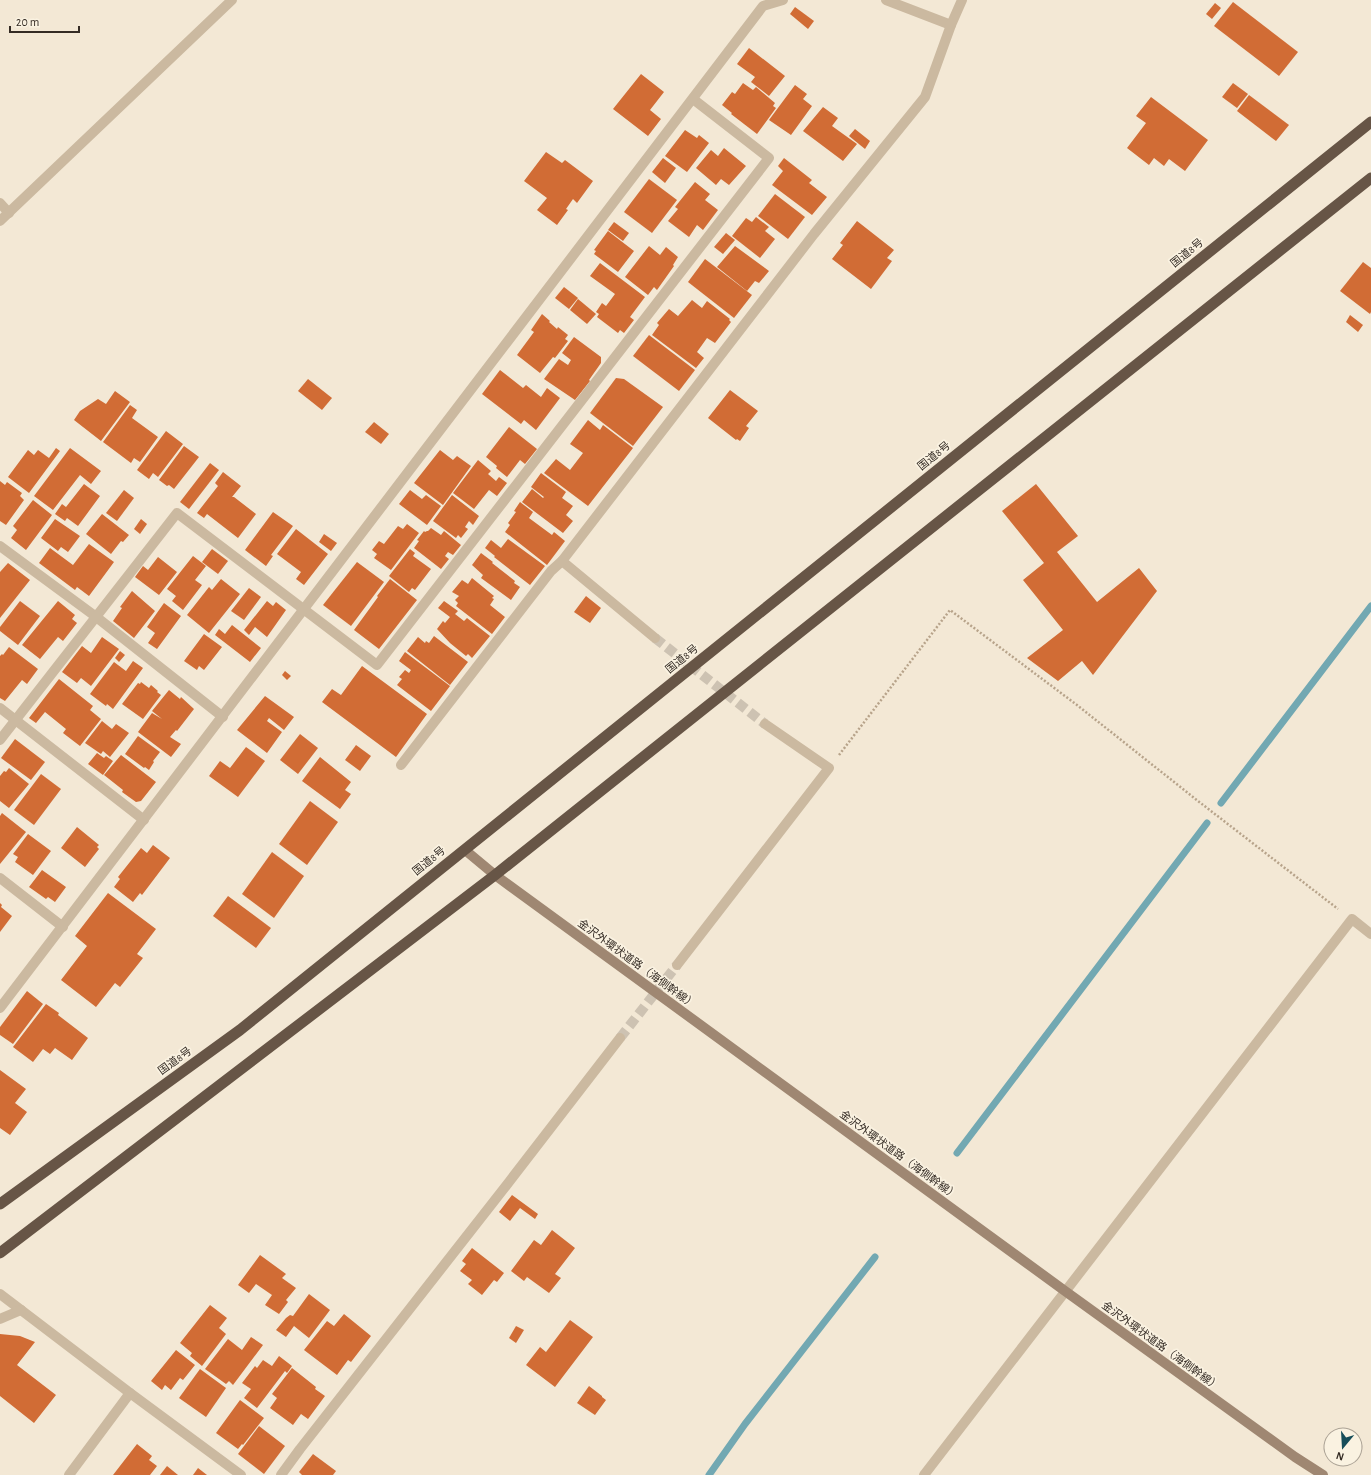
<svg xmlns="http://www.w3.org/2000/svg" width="1371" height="1475" viewBox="0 0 1371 1475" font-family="'Alegreya Sans','Noto Sans JP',sans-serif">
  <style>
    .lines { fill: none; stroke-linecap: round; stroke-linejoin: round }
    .stream { stroke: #72a8b2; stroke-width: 7 }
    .building { fill: #d16c35 }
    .minor-tunnel { stroke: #cdc2b2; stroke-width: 10; stroke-dasharray: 10 5; stroke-linecap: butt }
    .path { stroke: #b7a38a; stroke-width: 2.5; stroke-dasharray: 2 2; stroke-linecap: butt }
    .minor { stroke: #cbb9a0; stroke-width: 10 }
    .secondary { stroke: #9f8772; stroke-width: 10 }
    .trunk { stroke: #675546; stroke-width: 11 }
    .labels { text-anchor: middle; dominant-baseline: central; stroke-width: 3.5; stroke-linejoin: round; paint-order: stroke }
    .street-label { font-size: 11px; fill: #342b24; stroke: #faf2e1 }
  </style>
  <rect width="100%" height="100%" fill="#f3e8d5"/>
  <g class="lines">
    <g class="stream">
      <polyline points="1221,803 1371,606"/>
      <polyline points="957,1153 1207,823"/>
      <polyline points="709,1475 745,1424 875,1257"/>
    </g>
  </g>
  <g class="building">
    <polygon points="1233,2 1298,52 1279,76 1214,26"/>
    <polygon points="1215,3 1221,8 1212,19 1206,14"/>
    <polygon points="795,7 814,21 808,29 790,14"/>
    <polygon points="749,48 785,76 769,96 751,82 755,77 737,64"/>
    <polygon points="641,74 664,92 650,110 661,119 648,136 613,109"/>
    <polygon points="743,83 753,90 756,87 775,103 773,106 776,108 757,134 731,114 732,113 722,105 732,92 735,94"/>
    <polygon points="1233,83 1248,94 1237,108 1222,97"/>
    <polygon points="795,85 807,94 803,99 812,106 791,135 769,120"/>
    <polygon points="1249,95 1289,125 1276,141 1237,111"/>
    <polygon points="1151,97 1208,140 1185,171 1169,159 1164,166 1154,158 1149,165 1127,148 1146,123 1136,116"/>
    <polygon points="823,107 838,118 832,126 857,144 843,161 803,131"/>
    <polygon points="855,129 870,141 865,149 849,136"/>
    <polygon points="685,130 697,138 699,135 709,143 687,172 665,156"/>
    <polygon points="724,148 746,166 729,185 721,179 716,185 696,168 711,150 718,156"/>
    <polygon points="546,152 562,163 565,160 593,181 577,203 573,199 566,209 568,210 557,225 537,210 547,198 524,181"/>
    <polygon points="663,158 676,168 665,183 652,172"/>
    <polygon points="784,158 812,180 809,183 827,197 812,215 772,185 783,171 778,166"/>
    <polygon points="649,179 677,200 652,233 624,212"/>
    <polygon points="695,182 710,194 705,200 718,210 703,230 697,225 689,237 668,221 678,209 675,207"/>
    <polygon points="775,194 805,217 788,239 758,216"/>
    <polygon points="756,217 769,227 765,231 775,239 760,258 732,236 746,218 752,222"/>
    <polygon points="857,221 894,250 887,258 892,261 871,289 832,259 843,245 840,243"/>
    <polygon points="614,222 629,233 623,241 608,230"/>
    <polygon points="608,231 634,251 618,272 594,254 596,251 594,250"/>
    <polygon points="726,233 735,240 723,254 714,247"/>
    <polygon points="649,246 660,255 666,247 678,257 673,265 674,266 657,290 654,287 648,295 625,277"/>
    <polygon points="735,246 769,271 759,283 755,281 747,291 717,267"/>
    <polygon points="705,259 752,295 734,318 688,282"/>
    <polygon points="1363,262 1371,268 1371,312 1370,314 1340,291"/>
    <polygon points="600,263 645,297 630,317 634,320 624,333 620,330 618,333 597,317 599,314 596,312 602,303 606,306 615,294 590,276"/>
    <polygon points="564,287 578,298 569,309 555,298"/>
    <polygon points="578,299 596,314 587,324 570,310"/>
    <polygon points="692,300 702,308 707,301 730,319 729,320 731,322 715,343 707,338 697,352 704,358 696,368 652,335 659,325 657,323 669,309 678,316"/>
    <polygon points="542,314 550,321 549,322 557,329 558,327 568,335 565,339 568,341 555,358 553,357 540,373 517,355 534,332 531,330"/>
    <polygon points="1350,315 1363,325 1358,332 1346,322"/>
    <polygon points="649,335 695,370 679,391 633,356"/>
    <polygon points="574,337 601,357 601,363 589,380 590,381 575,400 544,379 559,359 568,365 571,360 562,353"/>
    <polygon points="500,370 523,388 526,385 541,397 547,388 560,398 536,430 524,420 521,424 482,394"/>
    <polygon points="616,378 624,379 663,407 633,446 590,413"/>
    <polygon points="308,379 332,398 322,410 298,391"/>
    <polygon points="730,390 758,411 746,426 749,428 740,441 737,439 736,440 708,418"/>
    <polygon points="115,391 130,402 101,441 74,420 80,411 98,399 106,404"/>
    <polygon points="130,405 137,410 132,418 158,437 140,462 134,458 131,463 103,442"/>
    <polygon points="588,420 600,430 603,425 633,448 588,506 544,473 556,459 570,470 583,453 570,444"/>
    <polygon points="374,422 389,434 381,444 365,432"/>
    <polygon points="509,427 537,449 525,464 520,460 507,477 496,468 497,466 486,457"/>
    <polygon points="166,431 183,444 158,477 153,473 149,479 137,470"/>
    <polygon points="184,446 199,457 174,489 169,485 167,486 159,480"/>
    <polygon points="56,448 60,451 29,493 8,477 28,450 34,455 38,450 49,458"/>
    <polygon points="70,448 101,471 91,484 80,475 53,510 34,496"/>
    <polygon points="440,450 453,460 457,456 471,466 443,505 414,483"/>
    <polygon points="478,460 491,471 488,474 496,481 499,477 507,483 497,496 489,490 474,509 453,493"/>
    <polygon points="210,463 219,470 189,509 180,502"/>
    <polygon points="223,472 241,486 232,497 234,497 256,514 238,538 207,514 204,518 197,513 218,486 215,483"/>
    <polygon points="541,473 566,492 562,498 558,495 573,506 566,515 573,521 563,533 522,502 532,489 543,498 544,497 531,487"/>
    <polygon points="0,481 5,485 7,482 22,493 20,496 24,500 6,525 0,521"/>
    <polygon points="84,484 100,496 78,526 67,518 65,521 55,514 62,504 66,507"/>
    <polygon points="1036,484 1078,536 1057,552 1097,602 1139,568 1157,591 1093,675 1082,661 1058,681 1027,658 1063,630 1023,580 1044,563 1002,511"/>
    <polygon points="124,490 134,498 117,521 106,513"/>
    <polygon points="410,490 422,499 426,495 441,506 427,525 399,504"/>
    <polygon points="452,495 479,516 473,525 469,521 465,527 468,529 461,538 458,535 456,538 433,521"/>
    <polygon points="33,500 52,515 26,550 11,538 17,530 13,526"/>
    <polygon points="520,502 533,512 529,518 552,535 554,532 565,541 547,565 505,532 510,525 508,523 516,512 514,511"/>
    <polygon points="273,512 293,526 271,555 273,556 266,566 245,550"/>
    <polygon points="102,514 129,535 123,542 121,541 111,554 86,534"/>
    <polygon points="55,519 80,536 68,552 61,547 58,551 41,538"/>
    <polygon points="141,519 147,524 140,534 134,529"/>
    <polygon points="407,524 419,533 391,570 374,558 377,554 372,550 379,541 384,544 398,526 403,529"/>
    <polygon points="431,528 441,535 444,531 461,545 453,555 448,552 445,556 449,559 441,569 414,548 419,541 417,540 424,531 425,532 427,531 428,531"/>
    <polygon points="296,529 328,554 304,585 296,579 301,572 277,554"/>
    <polygon points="324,534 337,543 331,551 319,542"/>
    <polygon points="508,539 545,566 530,585 494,557 495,556 485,548 491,540 501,548"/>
    <polygon points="89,544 114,562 89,596 77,587 75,590 39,563 50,548 73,565"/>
    <polygon points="212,549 228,561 218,574 202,562"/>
    <polygon points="410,549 415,553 413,556 431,569 415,590 412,588 409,592 389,576"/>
    <polygon points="481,553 493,562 492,563 515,581 514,583 520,587 511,600 481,578 483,575 472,565"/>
    <polygon points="193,556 206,566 195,580 202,585 183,610 172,601 176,596 167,589"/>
    <polygon points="158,557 177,572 159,595 135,577 143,566 148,570"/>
    <polygon points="357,562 384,582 351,626 323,605"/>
    <polygon points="8,563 30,580 0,618 0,572"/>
    <polygon points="472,578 494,596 492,598 494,599 490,605 505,617 492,634 456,606 458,603 455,600 459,596 452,592 462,580 468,584"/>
    <polygon points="221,579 240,594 209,633 187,615 209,587 212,590"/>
    <polygon points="390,579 417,600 379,649 354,630 378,597 377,596"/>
    <polygon points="249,588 261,597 244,620 231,611"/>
    <polygon points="132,591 155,611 134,638 113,621 122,608 120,607"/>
    <polygon points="586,596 601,608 590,623 574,612"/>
    <polygon points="20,601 40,616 18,645 0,631 0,627"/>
    <polygon points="58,601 75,615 72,619 77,623 63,641 58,637 40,659 22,645"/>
    <polygon points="267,601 273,606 276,602 286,610 267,637 255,627 249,635 244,630"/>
    <polygon points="444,601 458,611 455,614 464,621 467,618 490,636 472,658 468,654 466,656 450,643 437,629 443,621 445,623 450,617 438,608"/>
    <polygon points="164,603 181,616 157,649 148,643 155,633 147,627"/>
    <polygon points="232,625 261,648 250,662 215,635 219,629 225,634"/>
    <polygon points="204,634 222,647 204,670 199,666 197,670 184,661"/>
    <polygon points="434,636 468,662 450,685 407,651 418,637 425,643 426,641 429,643"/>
    <polygon points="102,637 119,649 91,686 81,678 77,683 62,672 82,646 91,653"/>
    <polygon points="9,647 38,669 27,684 22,680 5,701 0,698 0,656 2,654 3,655"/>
    <polygon points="120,651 125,655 119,662 115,658"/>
    <polygon points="405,652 450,686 431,711 397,685 402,679 399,677 405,670 409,673 411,670 399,661"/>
    <polygon points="133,661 143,668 113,709 107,704 106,706 90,694 114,662 126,671"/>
    <polygon points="362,666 427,714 396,757 322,702 332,689 341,695"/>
    <polygon points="285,671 291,676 287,680 282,675"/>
    <polygon points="59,679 93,706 90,710 101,719 80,746 63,733 66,729 45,712 36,723 29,718"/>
    <polygon points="141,682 149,688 151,685 158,691 157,692 161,695 143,719 122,704 138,683 140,684"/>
    <polygon points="169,690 180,699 181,697 194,709 177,731 176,730 170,737 181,744 171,757 138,732 152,713 162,719 152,711"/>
    <polygon points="265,696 294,717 284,730 269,718 267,721 282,732 267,753 237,730"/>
    <polygon points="102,721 112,729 116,724 129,733 110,757 103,751 101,754 85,743"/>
    <polygon points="300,734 318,748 298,774 280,760"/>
    <polygon points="138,736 160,752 153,761 154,762 149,770 145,767 144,768 125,754"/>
    <polygon points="15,739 45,762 31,780 1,758"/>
    <polygon points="356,745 371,756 360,771 345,760"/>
    <polygon points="246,747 265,761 238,797 209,776 220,761 230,768"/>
    <polygon points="97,753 104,758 106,756 113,761 103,775 88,764"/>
    <polygon points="121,755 156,782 141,801 136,802 122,792 123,790 104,775"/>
    <polygon points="320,757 351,782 345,790 351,794 340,809 302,781"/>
    <polygon points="9,768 29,784 9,808 0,801 0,776 4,771 6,772"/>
    <polygon points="41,774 61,789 34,825 14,810"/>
    <polygon points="310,801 338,822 307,865 279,844"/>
    <polygon points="2,813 26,832 0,864 0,816"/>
    <polygon points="77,827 99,845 97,847 99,849 85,867 61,848"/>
    <polygon points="28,834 51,851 33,875 15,862 18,857 13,854"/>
    <polygon points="153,845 170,858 142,895 140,893 133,902 114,887 120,879 118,877 141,848 147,853"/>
    <polygon points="272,852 304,876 274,918 242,894"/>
    <polygon points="42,870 66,887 55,902 48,897 46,899 29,887"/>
    <polygon points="108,893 156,929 137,954 143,958 120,987 115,983 96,1007 61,980 87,946 75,936"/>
    <polygon points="228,896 271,928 256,948 213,916"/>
    <polygon points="0,903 2,905 1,907 12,916 0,932"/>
    <polygon points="27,991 43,1004 13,1044 0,1035 0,1027"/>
    <polygon points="46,1004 59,1013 58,1015 88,1038 72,1060 55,1048 50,1054 43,1049 33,1062 13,1047"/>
    <polygon points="0,1070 26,1089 15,1103 27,1112 10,1135 0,1128"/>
    <polygon points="512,1195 538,1214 535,1219 520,1208 510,1221 499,1212"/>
    <polygon points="552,1230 575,1248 555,1274 561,1278 549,1293 527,1277 524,1281 511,1271 534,1240 541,1245"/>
    <polygon points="472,1248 504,1273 497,1282 494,1280 482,1295 468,1284 472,1280 460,1271 466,1264 462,1261"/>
    <polygon points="260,1255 286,1274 282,1278 296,1288 286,1300 288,1302 279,1314 265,1305 272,1295 256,1284 249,1293 238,1285"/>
    <polygon points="309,1294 330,1310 309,1338 294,1326 286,1337 276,1330 286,1318 290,1315 293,1316"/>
    <polygon points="210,1305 227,1318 219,1328 226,1334 202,1366 190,1356 192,1353 180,1343"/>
    <polygon points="344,1314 371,1336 351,1362 348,1360 337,1375 304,1350 327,1321 334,1326"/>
    <polygon points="570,1320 593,1337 555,1387 526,1365 540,1347 546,1352"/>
    <polygon points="516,1326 524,1330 516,1343 509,1338"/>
    <polygon points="0,1334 20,1336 35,1342 17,1365 56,1395 34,1423 0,1396"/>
    <polygon points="251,1337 263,1345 233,1385 229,1381 226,1384 205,1369 228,1339 242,1350"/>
    <polygon points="176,1350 195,1365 183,1380 180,1378 171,1390 165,1385 162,1390 151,1381"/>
    <polygon points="279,1356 292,1366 287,1373 285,1371 257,1408 244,1398 251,1389 242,1383 255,1366 257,1368 263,1360 272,1366"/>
    <polygon points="292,1368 316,1387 315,1389 325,1396 308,1419 301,1414 293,1425 270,1408 277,1398 272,1394"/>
    <polygon points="200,1369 226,1388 206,1417 179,1398"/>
    <polygon points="589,1386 602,1396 602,1397 606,1400 595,1415 577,1403"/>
    <polygon points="240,1400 264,1418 243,1445 242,1444 238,1449 216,1433"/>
    <polygon points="259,1426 285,1446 264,1474 238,1454"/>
    <polygon points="137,1444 152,1456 149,1460 157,1466 150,1475 113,1475"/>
    <polygon points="313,1454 336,1471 333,1475 302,1475 299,1472"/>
    <polygon points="167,1466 178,1475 160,1475"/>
    <polygon points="198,1468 207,1475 193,1475"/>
  </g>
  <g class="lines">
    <g class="minor-tunnel">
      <polyline points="655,638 765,724"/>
      <polyline points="620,1038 677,965"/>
    </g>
    <polyline class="path" points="839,755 950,610 1077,705 1198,801 1338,909"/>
    <g class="minor">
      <polyline points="886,0 951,25"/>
      <polyline points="0,203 9,213"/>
      <polyline points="0,221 232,0"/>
      <polyline points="0,546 95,616 223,717"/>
      <polyline points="562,561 655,638"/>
      <polyline points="0,708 144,820"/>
      <polyline points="0,740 177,513 377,665 769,158 693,99"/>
      <polyline points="401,765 551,571 562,561 814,234 925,97 951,25 962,0"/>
      <polyline points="0,878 63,927"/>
      <polyline points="677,965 829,768 765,724"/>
      <polyline points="0,1008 763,6 783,0"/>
      <polyline points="0,1294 130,1393 241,1475"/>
      <polyline points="0,1319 21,1310"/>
      <polyline points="69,1475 130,1393"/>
      <polyline points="281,1475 300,1449 509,1182 620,1038"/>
      <polyline points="924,1475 1352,919 1371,934"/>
    </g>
    <polyline class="secondary" points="465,850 495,875 1065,1291 1295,1457 1323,1475"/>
    <g class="trunk">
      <polyline points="0,1204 240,1030 1371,122"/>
      <polyline points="0,1253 495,875 1371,178"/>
    </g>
  </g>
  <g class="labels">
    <g class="street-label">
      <text transform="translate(1187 253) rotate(-39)">国道8号</text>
      <text transform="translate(934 456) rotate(-39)">国道8号</text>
      <text transform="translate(682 659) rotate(-39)">国道8号</text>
      <text transform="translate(429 861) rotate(-39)">国道8号</text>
      <text transform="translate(637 964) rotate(36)">金沢外環状道路（海側幹線）</text>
      <text transform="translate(175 1061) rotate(-36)">国道8号</text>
      <text transform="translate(899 1155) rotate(36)">金沢外環状道路（海側幹線）</text>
      <text transform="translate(1161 1346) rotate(36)">金沢外環状道路（海側幹線）</text>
    </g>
  </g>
  <g transform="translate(1343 1447) rotate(198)"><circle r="19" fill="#faf2e1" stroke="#aba295"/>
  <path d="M0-3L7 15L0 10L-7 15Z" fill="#174d59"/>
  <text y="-6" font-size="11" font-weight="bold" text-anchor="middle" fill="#342b24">N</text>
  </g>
  <path d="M10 26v6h69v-6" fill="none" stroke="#342b24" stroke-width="2"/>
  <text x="16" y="26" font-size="12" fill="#342b24" stroke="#faf2e1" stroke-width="3" paint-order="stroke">20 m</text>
</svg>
